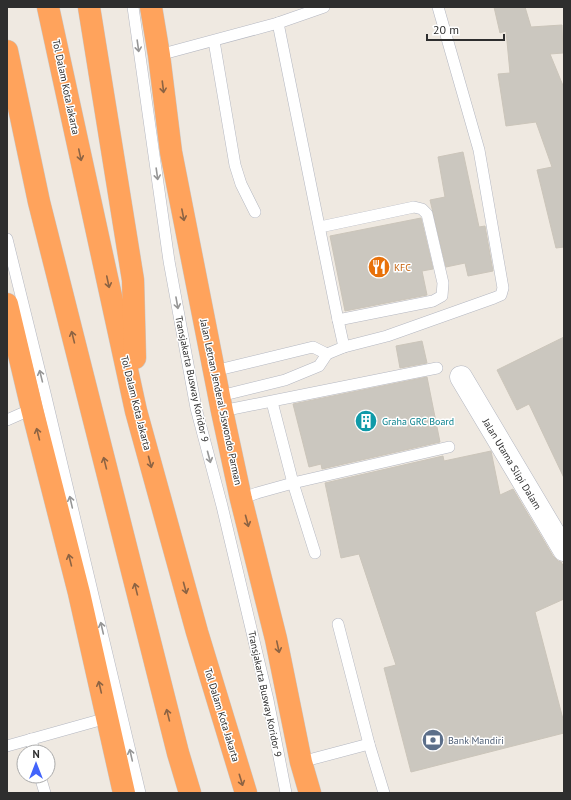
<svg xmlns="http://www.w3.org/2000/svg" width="571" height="800" viewBox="0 0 571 800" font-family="'PT Sans',sans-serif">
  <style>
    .building { fill: #cbc7bf; stroke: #cbc5ba }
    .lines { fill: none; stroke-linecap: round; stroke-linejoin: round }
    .lane-casing { stroke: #b4b7c1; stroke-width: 12 }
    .street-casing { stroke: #b4b7c1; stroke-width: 23 }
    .highway-casing { stroke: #c9c9c9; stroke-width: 23 }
    .lane { stroke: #fff; stroke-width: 11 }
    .street { stroke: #fff; stroke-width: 22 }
    .highway { stroke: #ffa35c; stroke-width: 22 }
    .oneway { stroke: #969696 }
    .oneway2 { stroke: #8c6343 }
    .labels { text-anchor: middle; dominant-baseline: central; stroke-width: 3; stroke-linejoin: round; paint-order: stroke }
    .street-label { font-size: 10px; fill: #2e2e2e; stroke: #fff }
    .food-label { font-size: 10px; fill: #c56008; stroke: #fff; text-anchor: start }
    .culture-label { font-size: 10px; fill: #0d838f; stroke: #fff; text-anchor: start }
    .service-label { font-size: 10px; fill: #4e5e75; stroke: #fff; text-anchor: start }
  </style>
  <rect width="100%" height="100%" fill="#efe9e1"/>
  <g class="building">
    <polygon points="494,7 525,7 531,27 562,25 563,53 550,54 564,88 564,247 556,248 537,170 552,167 536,122 506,126 498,74 510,73 506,31 500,33"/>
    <polygon points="463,152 479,227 485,226 493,271 468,276 465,263 446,267 430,200 445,197 438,157"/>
    <polygon points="421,218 433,269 422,271 427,295 345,311 330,236"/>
    <polygon points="564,337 564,478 529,404 517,410 497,370"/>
    <polygon points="422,341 427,363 400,368 396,346"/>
    <polygon points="427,377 440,442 322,469 321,464 309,467 293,404"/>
    <polygon points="491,451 500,495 513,489 553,556 558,561 561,562 564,567 564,599 535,612 564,723 564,733 411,772 384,668 396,665 359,554 341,558 325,483 443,456 444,461"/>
  </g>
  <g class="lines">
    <g class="lane-casing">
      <g id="lane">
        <polyline points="133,7 169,261 196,408 222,506 268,700 286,793"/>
        <polyline points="278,23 338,320 344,347"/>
        <polyline points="214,41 235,165 241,184 255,212"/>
        <polyline points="159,55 278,23 324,7"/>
        <polyline points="320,227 414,207 422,209 427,214 443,283 442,296 433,301 338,320"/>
        <polyline points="7,239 45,393 140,793"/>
        <polyline points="214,371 313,347 327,354"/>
        <polyline points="220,396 285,380 319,366 327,354 344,347 387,336 494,298 501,295 503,288 479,150 438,7"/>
        <polyline points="272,402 293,483 315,553"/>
        <polyline points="222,411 437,368"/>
        <polyline points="7,420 32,409"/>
        <polyline points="241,499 257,493 293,483 449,447"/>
        <polyline points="338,624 369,744 384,793"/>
        <polyline points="31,739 34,752"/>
        <polyline points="7,746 107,718"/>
        <polyline points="301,762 369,744"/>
        <polyline points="40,776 45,793"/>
      </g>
    </g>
    <g class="street-casing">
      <polyline id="street" points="461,377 564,550"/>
    </g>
    <g class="highway-casing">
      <g id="highway">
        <polyline points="48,7 136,411 197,632 246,793"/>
        <polyline points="89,7 133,280 135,358"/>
        <polyline points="151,7 159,55 171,152 222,411 241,499 276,639 301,762 310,793"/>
        <polyline points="7,51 39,202 178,753 190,793"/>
        <polyline points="7,304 32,409 79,593 124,793"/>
      </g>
    </g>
    <use href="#lane" class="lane"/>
    <use href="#street" class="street"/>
    <use href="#highway" class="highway"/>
  </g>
  <defs><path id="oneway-shaft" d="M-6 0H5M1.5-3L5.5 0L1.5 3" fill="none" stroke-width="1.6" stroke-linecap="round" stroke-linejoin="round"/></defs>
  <g class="oneway">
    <use href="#oneway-shaft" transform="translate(138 46) rotate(82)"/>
    <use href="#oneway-shaft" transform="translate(157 174) rotate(82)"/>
    <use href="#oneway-shaft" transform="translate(177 303) rotate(80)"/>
    <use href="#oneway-shaft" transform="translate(41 376) rotate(-104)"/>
    <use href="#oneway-shaft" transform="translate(209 457) rotate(75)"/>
    <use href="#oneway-shaft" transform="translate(71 502) rotate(-103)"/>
    <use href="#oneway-shaft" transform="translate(102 628) rotate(-103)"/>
    <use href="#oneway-shaft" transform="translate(131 755) rotate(-103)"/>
  </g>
  <g class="oneway2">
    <use href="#oneway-shaft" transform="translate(163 87) rotate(83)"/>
    <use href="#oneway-shaft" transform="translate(80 155) rotate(78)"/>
    <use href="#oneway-shaft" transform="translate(183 215) rotate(79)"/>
    <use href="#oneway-shaft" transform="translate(108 282) rotate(78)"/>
    <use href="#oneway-shaft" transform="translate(73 337) rotate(-104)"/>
    <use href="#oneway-shaft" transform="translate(38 434) rotate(-104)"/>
    <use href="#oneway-shaft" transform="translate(150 462) rotate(75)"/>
    <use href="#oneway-shaft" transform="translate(105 463) rotate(-104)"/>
    <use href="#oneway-shaft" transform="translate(247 521) rotate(75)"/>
    <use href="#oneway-shaft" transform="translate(70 560) rotate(-104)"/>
    <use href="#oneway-shaft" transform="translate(185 588) rotate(75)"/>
    <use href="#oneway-shaft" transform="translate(136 589) rotate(-104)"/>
    <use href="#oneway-shaft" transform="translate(278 647) rotate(78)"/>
    <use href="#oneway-shaft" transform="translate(100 687) rotate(-103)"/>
    <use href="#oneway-shaft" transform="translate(168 715) rotate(-104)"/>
    <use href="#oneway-shaft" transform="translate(241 780) rotate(73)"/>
  </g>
  <defs>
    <g id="restaurant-disc" transform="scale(1.15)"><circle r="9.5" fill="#e8710a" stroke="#fff"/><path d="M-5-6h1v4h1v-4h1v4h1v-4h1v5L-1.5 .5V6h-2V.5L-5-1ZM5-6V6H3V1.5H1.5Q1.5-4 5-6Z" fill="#fff"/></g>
    <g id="building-disc" transform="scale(1.15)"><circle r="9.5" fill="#0f9aa8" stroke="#fff"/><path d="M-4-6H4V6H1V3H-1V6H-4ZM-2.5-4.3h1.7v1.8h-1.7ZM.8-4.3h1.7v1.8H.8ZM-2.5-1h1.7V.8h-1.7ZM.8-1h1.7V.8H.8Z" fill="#fff"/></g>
    <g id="bank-disc" transform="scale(1.15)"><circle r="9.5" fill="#5c6f8a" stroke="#fff"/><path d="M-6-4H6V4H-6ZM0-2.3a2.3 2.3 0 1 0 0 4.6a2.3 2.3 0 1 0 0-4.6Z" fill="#fff"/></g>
  </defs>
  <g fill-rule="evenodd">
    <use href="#restaurant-disc" x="379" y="267"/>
    <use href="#building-disc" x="366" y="421"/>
    <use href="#bank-disc" x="433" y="740"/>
  </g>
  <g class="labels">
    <g class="street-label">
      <text transform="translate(66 87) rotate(78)">Tol Dalam Kota Jakarta</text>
      <text transform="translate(192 379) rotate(78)">Transjakarta Busway Koridor 9</text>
      <text transform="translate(221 402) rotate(78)">Jalan Letnan Jenderal Siswondo Parman</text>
      <text transform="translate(136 403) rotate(76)">Tol Dalam Kota Jakarta</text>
      <text transform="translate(512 464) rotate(59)">Jalan Utama Slipi Dalam</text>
      <text transform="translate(265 694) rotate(78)">Transjakarta Busway Koridor 9</text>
      <text transform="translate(222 715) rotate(73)">Tol Dalam Kota Jakarta</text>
    </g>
    <g class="food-label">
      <text x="394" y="267">KFC</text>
    </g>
    <g class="culture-label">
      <text x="382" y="421">Graha GRC Board</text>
    </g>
    <g class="service-label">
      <text x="448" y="740">Bank Mandiri</text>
    </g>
  </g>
  <rect width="571" height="800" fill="none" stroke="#2e2e2e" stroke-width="16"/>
  <g transform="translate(36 764)"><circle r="19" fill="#ffffff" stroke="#ababab"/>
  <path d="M0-3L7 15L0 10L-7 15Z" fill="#4264fb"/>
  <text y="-6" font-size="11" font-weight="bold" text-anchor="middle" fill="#2e2e2e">N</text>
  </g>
  <path d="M427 34v6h77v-6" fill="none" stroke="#2e2e2e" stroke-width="2"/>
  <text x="433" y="34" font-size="12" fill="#2e2e2e" stroke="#ffffff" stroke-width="3" paint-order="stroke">20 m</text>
</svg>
